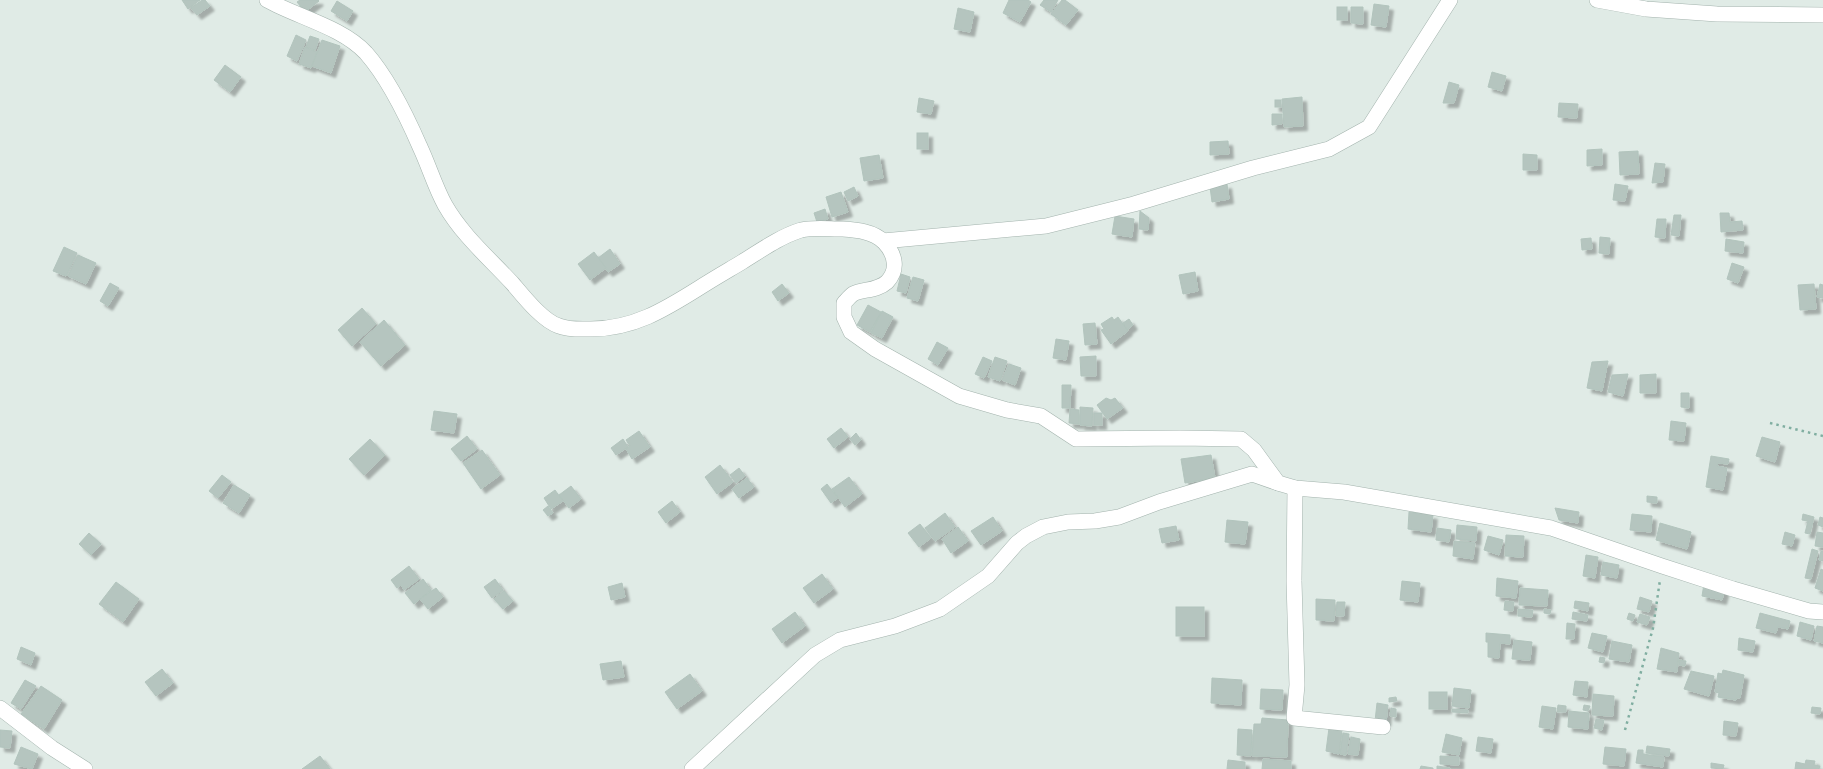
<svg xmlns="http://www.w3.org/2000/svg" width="1823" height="769" viewBox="0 0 1823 769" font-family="Roboto,sans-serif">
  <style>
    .building { fill: #b5c5bf; stroke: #b2c4bd; filter: url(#shadow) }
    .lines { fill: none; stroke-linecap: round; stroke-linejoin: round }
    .minor-casing { stroke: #a3b3ad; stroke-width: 16 }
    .path { stroke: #80aea1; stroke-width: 2.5; stroke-dasharray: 2.5 4; stroke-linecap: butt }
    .minor { stroke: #fff; stroke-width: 15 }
  </style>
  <defs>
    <filter id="shadow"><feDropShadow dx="4.5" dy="4.5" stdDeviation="1" flood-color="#0004"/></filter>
  </defs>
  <rect width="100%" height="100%" fill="#e0ebe6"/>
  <g class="building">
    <polygon points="182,0 200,0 188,9"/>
    <polygon points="202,0 205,0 210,6 197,15 191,8"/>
    <polygon points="300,0 318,0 319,1 305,12 297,2"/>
    <polygon points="1009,0 1028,0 1031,2 1020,22 1003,13"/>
    <polygon points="1044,0 1058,0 1051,12 1040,5"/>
    <polygon points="1062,0 1065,0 1078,10 1066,25 1051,14"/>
    <polygon points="337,1 353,11 347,21 331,11"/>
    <polygon points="1374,4 1389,6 1386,27 1371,25"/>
    <rect x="1337" y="7" width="10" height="13"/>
    <polygon points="1351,7 1363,7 1363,24 1351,23"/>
    <polygon points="958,8 974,12 970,32 954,29"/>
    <polygon points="296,35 306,40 297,61 287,56"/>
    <polygon points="310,36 319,39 315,50 306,47"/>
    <polygon points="322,40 340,46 331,73 312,66"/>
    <polygon points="305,47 317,52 311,68 299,64"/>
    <polygon points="225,65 241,77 230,92 214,80"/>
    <polygon points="1492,72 1506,76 1502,91 1488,87"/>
    <polygon points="1449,82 1459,85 1454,103 1443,103"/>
    <polygon points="1302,97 1303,126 1284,127 1282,99"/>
    <polygon points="919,98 934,101 931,114 917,112"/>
    <rect x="1275" y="100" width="6" height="7"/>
    <polygon points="1559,103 1578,104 1577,118 1558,117"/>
    <polygon points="1272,114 1282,114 1282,124 1272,125"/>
    <rect x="917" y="133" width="11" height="16"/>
    <polygon points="1228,141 1229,154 1210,155 1210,142"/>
    <polygon points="1602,149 1602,165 1587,166 1587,150"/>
    <polygon points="1638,151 1639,174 1620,175 1619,152"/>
    <polygon points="1523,154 1537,155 1537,170 1523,170"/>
    <polygon points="879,155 883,178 864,181 860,158"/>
    <polygon points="1655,163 1665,164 1663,182 1652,183"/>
    <polygon points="1227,184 1229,199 1212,202 1210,187"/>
    <polygon points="1615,184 1628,186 1625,201 1613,200"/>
    <polygon points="854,187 858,196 848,201 844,192"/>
    <polygon points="841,192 848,212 832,217 826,197"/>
    <polygon points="825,209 828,219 817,222 814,213"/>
    <polygon points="1140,211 1149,218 1148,230 1139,229"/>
    <polygon points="1720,213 1729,213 1730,222 1742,221 1743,230 1721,232"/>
    <polygon points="1674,215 1681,215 1679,236 1671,235"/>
    <polygon points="1115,216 1134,219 1132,237 1112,234"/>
    <polygon points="1657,219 1666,219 1665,238 1655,237"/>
    <polygon points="1600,237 1610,238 1609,254 1599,253"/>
    <polygon points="1591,238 1592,249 1582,250 1581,239"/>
    <polygon points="1726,239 1744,242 1743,253 1725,251"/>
    <polygon points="64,247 77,253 66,276 53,271"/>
    <polygon points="610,249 620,264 608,272 598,258"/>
    <polygon points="594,252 606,268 590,280 578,264"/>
    <polygon points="78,255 96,263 86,284 68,276"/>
    <polygon points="1732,263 1744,267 1738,283 1727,279"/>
    <polygon points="1195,272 1198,291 1183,294 1179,275"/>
    <polygon points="901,274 910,277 906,293 897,291"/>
    <polygon points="913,277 924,280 918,301 907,298"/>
    <polygon points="110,283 119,288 108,306 100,301"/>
    <polygon points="782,284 789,293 778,301 772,292"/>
    <polygon points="1814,284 1816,309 1800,310 1798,285"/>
    <polygon points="1820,284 1823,285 1823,298 1817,297"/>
    <polygon points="868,305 881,312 870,332 857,325"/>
    <polygon points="362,308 376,324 352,346 338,330"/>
    <polygon points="882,311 893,317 882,338 871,333"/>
    <polygon points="1112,317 1114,320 1118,317 1128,331 1111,344 1101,330 1104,329 1101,324"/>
    <polygon points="1129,319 1133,325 1127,330 1123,323"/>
    <polygon points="384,320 405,345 381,366 360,342"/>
    <polygon points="1095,323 1097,344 1085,345 1083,324"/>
    <polygon points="1056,339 1069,341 1066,360 1053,358"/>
    <polygon points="937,342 948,348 938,365 928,359"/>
    <polygon points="1096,356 1096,376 1081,376 1080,357"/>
    <polygon points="983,357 992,361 984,378 975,374"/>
    <polygon points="995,357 1007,361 1000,381 988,377"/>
    <polygon points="1608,361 1602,391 1587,388 1592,362"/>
    <polygon points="1009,364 1021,368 1015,385 1002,380"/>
    <polygon points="1628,374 1623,396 1608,392 1612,375"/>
    <polygon points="1656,374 1656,393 1640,393 1640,375"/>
    <polygon points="1062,385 1071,385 1070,408 1062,408"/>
    <polygon points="1681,393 1689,393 1689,408 1681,407"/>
    <polygon points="1106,398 1111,400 1115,398 1123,408 1107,419 1097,405"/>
    <polygon points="1080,407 1093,408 1092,426 1080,425"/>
    <polygon points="1070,409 1079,410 1079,424 1069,423"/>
    <polygon points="434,411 457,414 454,433 431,430"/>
    <rect x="1094" y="413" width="8" height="12"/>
    <polygon points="1671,421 1686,423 1684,441 1669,440"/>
    <polygon points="841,428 848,437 834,448 827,439"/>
    <polygon points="639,431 650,447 632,459 626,449 630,446 626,440"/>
    <polygon points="856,433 861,440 855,445 850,439"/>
    <polygon points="467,436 477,449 461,461 451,449"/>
    <polygon points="1762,437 1780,442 1775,462 1756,456"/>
    <polygon points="370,439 385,455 364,475 349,459"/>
    <polygon points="623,439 628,447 616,455 611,448"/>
    <polygon points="482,450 500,475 481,489 463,463"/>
    <polygon points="1211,455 1215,478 1185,483 1181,459"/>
    <polygon points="1711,456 1729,459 1728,464 1718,463 1717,466 1727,468 1723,490 1706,487"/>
    <polygon points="720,465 733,482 717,494 705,477"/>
    <polygon points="739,468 745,476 736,483 730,475"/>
    <polygon points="222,475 231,482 218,498 209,491"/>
    <polygon points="849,477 862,494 845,507 832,489"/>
    <polygon points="747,478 754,487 739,498 732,489"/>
    <polygon points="827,484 838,498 831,503 821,489"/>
    <polygon points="234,485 250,495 239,513 223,503"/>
    <polygon points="571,486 581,499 569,508 559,495"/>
    <polygon points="555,490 563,501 551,509 544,498"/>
    <polygon points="1647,496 1657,497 1657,503 1647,502"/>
    <polygon points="672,501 680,512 666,523 658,512"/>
    <polygon points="548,506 553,513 548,516 543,510"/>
    <polygon points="1555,508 1579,512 1578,523 1559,520"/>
    <polygon points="1409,512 1433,515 1431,532 1408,529"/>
    <polygon points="945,513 955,527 935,541 925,528"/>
    <polygon points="1632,514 1652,516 1651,532 1630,530"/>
    <polygon points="1803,514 1814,517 1810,534 1805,533 1808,521 1802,520"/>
    <polygon points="993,517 1002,531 981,545 971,531"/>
    <polygon points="1820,517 1823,518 1823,527 1818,525"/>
    <polygon points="1227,520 1248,522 1245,544 1225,542"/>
    <polygon points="1660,523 1691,532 1687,549 1656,540"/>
    <polygon points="920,524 931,538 919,547 908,533"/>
    <polygon points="1457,525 1477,527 1476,541 1456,539"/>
    <polygon points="1176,526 1179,540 1162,543 1159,529"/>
    <polygon points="958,527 968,541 951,553 942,539"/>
    <polygon points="1437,528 1451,530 1449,542 1436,540"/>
    <polygon points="1785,532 1795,535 1792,546 1782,544"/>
    <polygon points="1817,532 1823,533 1823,547 1815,546"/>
    <polygon points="89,533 101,544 91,555 79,544"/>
    <polygon points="1506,535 1524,536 1523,557 1505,556"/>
    <polygon points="1488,536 1503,540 1499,555 1484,550"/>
    <polygon points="1454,541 1475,543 1473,559 1453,556"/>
    <polygon points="1812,549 1818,551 1811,579 1805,578"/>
    <polygon points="1821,551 1823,551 1823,561 1819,560"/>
    <polygon points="1586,555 1598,557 1595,578 1583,576"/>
    <polygon points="1603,562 1619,565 1617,578 1601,575"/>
    <polygon points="409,566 419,579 404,590 401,585 397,588 391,580"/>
    <polygon points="1821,569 1823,570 1823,591 1815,588"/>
    <polygon points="822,574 833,589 814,603 803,588"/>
    <polygon points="1497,578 1518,581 1516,598 1496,596"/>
    <polygon points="423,579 431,590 414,604 405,593"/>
    <polygon points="495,579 503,590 492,598 484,587"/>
    <polygon points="1402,581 1420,583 1418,602 1400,600"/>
    <polygon points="116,582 139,599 123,622 99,604"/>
    <polygon points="622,583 625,597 611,600 608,587"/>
    <polygon points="1704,584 1725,588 1722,600 1702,596"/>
    <polygon points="436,588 443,597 428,609 420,599"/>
    <polygon points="1520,588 1548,590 1547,606 1519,605"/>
    <polygon points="504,591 513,601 503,609 494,599"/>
    <polygon points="1640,597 1652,601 1649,612 1637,609"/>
    <polygon points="1316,599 1335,600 1334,621 1316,620"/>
    <polygon points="1505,601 1514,602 1513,611 1504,610"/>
    <polygon points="1575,601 1589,603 1588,611 1574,608"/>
    <polygon points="1337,602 1345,602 1344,616 1336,616"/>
    <rect x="1176" y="607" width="28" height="29"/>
    <polygon points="1518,609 1533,610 1532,617 1518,616"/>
    <polygon points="1544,609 1551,610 1550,614 1544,613"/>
    <polygon points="795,612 805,626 782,643 772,629"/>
    <polygon points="1573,612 1588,615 1587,621 1572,619"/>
    <polygon points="1629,613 1635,615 1633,621 1627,619"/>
    <polygon points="1760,613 1790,621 1788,629 1778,627 1776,633 1756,628"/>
    <polygon points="1640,614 1650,617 1647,625 1637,622"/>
    <polygon points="1800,622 1814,626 1811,640 1797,636"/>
    <polygon points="1567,623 1575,624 1574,639 1566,639"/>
    <polygon points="1817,626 1823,627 1823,643 1814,641"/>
    <polygon points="1486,633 1510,635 1510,644 1500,643 1499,658 1488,657 1488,642 1486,642"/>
    <polygon points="1592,633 1607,636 1603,652 1588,648"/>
    <polygon points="1739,638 1755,641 1753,652 1738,650"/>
    <polygon points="1514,640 1532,642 1530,660 1512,659"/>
    <polygon points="1612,641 1632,645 1629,662 1609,659"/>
    <polygon points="21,647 35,653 31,665 17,659"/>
    <polygon points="1661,648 1679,653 1677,672 1657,669"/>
    <polygon points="1600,657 1605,658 1604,663 1599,662"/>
    <polygon points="1679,660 1686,661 1685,666 1679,665"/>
    <polygon points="621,661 624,677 603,680 600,664"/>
    <polygon points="162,669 173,683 156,696 145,682"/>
    <polygon points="1723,670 1744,675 1740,698 1737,698 1736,700 1718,697 1719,693 1715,692 1718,673 1722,674"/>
    <polygon points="1691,671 1714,676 1709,696 1684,689"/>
    <polygon points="690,674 702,691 677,709 665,692"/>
    <polygon points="1212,678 1242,680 1241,705 1211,703"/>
    <polygon points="25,680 36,686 21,709 11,703"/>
    <polygon points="1575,681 1588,682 1587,697 1573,695"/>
    <polygon points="41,686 62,700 44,729 21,714"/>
    <polygon points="1454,688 1471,690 1469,708 1452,706"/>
    <polygon points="1261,689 1283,690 1282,710 1260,709"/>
    <rect x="1429" y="692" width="18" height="17"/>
    <polygon points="1593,694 1614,696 1613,716 1592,715"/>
    <polygon points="1396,697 1397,701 1389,702 1389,698"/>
    <polygon points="1377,703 1388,705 1386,722 1375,721"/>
    <polygon points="1558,705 1566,706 1566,712 1557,712"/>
    <polygon points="1584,705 1590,706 1588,711 1583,710"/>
    <polygon points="1542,706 1556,708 1553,729 1539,727"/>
    <polygon points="1812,707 1821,708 1820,714 1811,713"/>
    <polygon points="1391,708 1396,709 1396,717 1390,716"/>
    <polygon points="1452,709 1468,710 1468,713 1452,712"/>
    <polygon points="1569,711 1589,713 1588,729 1568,727"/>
    <polygon points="1262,718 1288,720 1287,757 1252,756 1254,724 1261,724"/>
    <polygon points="1596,719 1604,720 1602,730 1594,728"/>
    <polygon points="1724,721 1738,723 1736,736 1723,735"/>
    <polygon points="1329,728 1342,730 1339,754 1326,751"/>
    <polygon points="1238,729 1252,730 1251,756 1237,755"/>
    <polygon points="0,730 12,731 10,748 0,747"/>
    <polygon points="1343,733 1349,734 1346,755 1340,754"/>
    <polygon points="1446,734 1462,738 1459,755 1442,752"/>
    <polygon points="1351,737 1360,739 1358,755 1348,754"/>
    <polygon points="1478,737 1493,739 1491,753 1476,751"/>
    <polygon points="1647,746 1670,749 1669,756 1646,753"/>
    <polygon points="21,747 38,754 32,769 14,764"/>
    <polygon points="1605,747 1626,749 1624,766 1603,764"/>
    <polygon points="1638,750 1643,750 1643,754 1664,757 1663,767 1636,763"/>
    <polygon points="320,756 330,769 302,769"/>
    <polygon points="1440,756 1459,757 1459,765 1440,764"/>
    <polygon points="1263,759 1291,761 1291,769 1262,769"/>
    <polygon points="1228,760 1245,762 1245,769 1227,769"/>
    <polygon points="1806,760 1815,761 1814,765 1820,766 1819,769 1795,769 1796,762 1805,764"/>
    <polygon points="1711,763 1724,765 1723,769 1711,768"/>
    <polygon points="1421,766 1433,768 1433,769 1420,769"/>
    <polygon points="1437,766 1450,768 1450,769 1437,769"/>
  </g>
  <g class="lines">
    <g class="minor-casing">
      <g id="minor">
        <path d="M267,0C297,17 342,27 366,53C388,78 407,117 420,147C429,166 435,187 445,205C462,235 490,259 513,284C524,297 543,321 559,326C569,330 581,329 591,329C633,329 664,310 699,288C713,279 727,271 742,262C760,251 779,237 801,230C814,227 829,229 842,229C856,230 873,231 884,242C895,254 899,269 887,282C877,291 863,289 853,294C850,296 846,301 844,303V317L851,332L875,349L959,396L1007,410L1041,416L1076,439L1180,438L1241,439L1254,450L1278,483L1295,488L1344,492L1551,528L1662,566L1733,589L1809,611L1823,612"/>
        <polyline points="1597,0 1646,9 1717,14 1823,15"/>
        <polyline points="883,241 1046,226 1134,204 1253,168 1329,149 1369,127 1450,0"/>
        <polyline points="1295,488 1294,581 1297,685 1294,718 1383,727"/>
        <polyline points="0,708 52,748 85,769"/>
        <polyline points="692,769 815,655 840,640 895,626 940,609 988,576 1017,543 1026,536 1043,527 1068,522 1095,521 1119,517 1159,502 1252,474 1278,483"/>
      </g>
    </g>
    <g class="path">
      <polyline points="1770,423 1823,436"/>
      <polyline points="1625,730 1653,628 1660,580"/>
    </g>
    <use href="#minor" class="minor"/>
  </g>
</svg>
